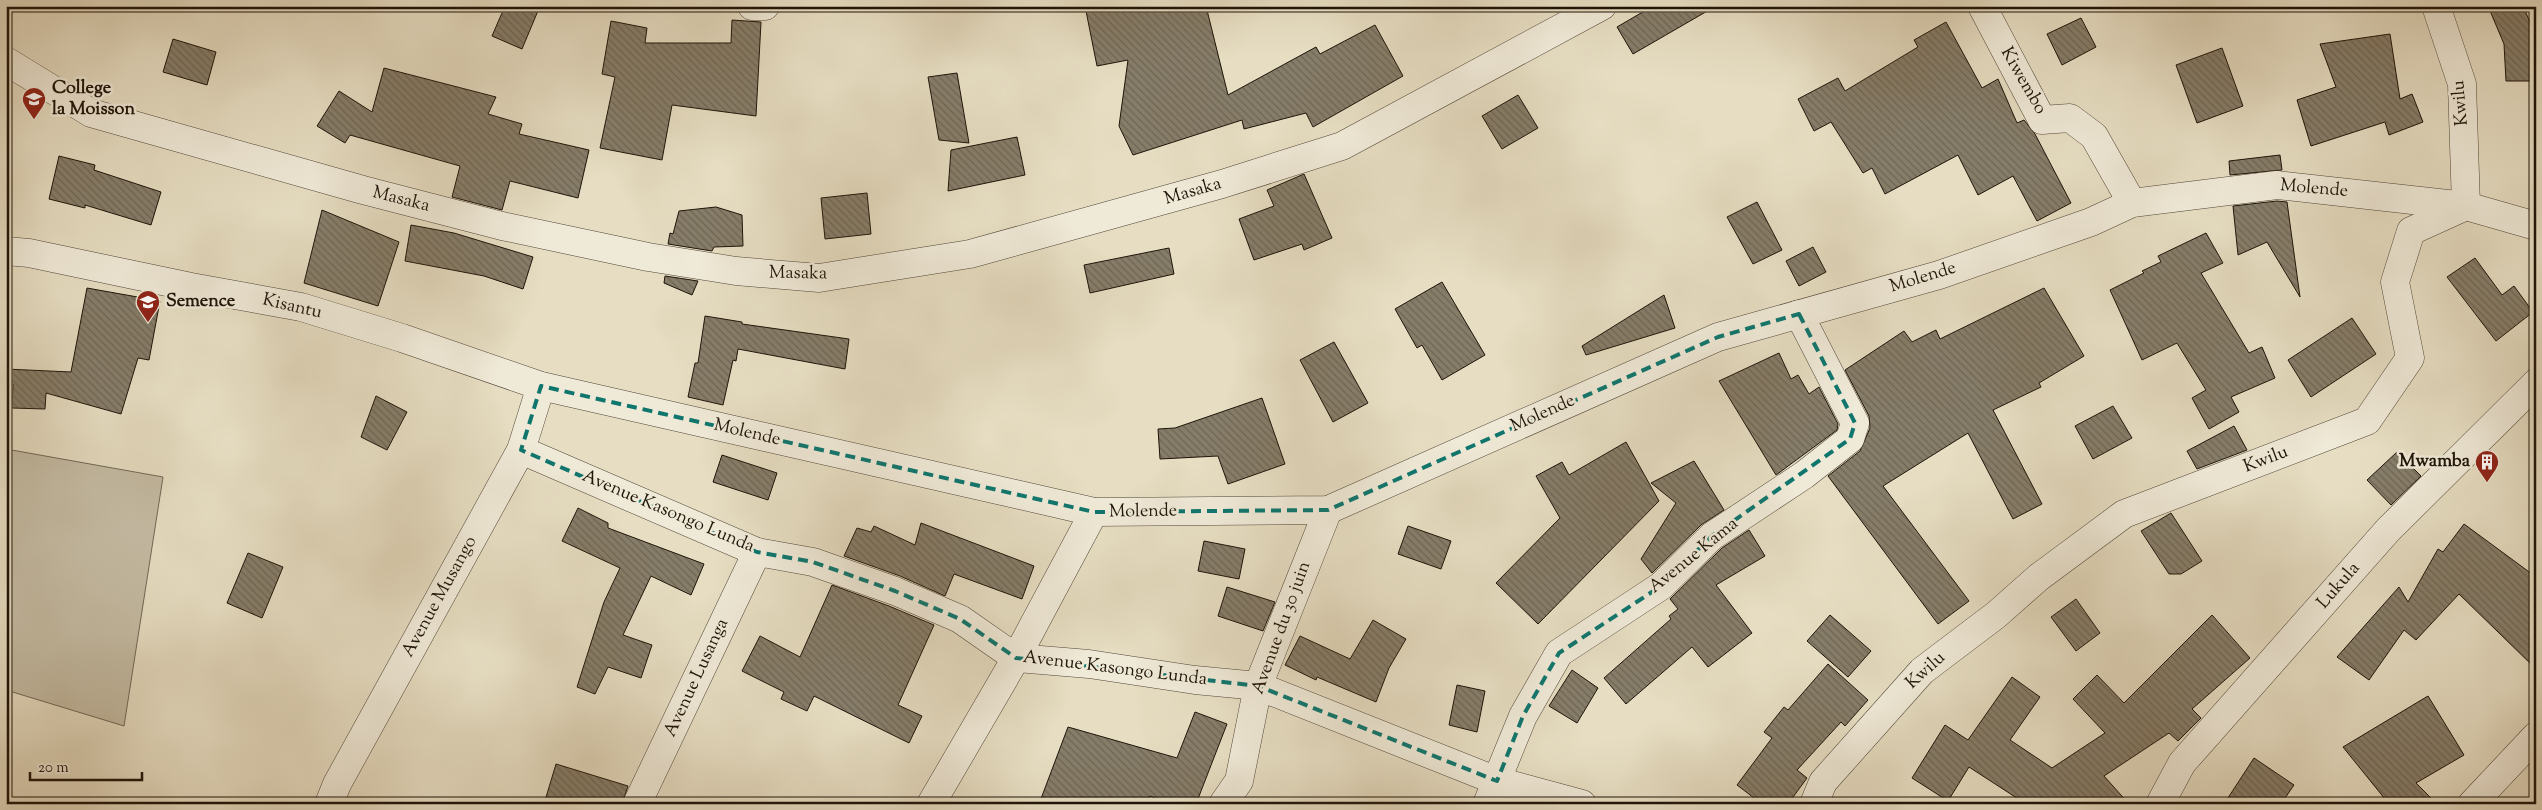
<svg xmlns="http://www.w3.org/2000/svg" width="2542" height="810" viewBox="0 0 2542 810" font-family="'Sorts Mill Goudy',serif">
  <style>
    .garden { fill: #c4bba3; stroke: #716856 }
    .building { fill: url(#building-back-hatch); stroke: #1e1409 }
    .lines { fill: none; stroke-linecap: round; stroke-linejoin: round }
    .street-casing { stroke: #504637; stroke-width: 29 }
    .street { stroke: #efe9d7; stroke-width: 28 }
    .marked { fill: none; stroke: #0f766e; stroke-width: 4; stroke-dasharray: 10 6; stroke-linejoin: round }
    .labels { text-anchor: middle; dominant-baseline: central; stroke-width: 5; stroke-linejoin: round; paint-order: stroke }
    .street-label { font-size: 18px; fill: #1e1409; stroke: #efe9d7 }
    .poi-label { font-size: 18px; font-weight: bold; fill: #1e1409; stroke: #efe9d7; text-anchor: start }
  </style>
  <defs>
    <pattern id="building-back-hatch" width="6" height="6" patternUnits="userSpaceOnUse" patternTransform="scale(1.25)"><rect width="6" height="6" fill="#867d69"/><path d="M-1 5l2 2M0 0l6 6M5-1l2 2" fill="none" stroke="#6d6555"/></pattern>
  </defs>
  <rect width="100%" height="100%" fill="#e6ddc2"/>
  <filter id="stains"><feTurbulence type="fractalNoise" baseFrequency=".004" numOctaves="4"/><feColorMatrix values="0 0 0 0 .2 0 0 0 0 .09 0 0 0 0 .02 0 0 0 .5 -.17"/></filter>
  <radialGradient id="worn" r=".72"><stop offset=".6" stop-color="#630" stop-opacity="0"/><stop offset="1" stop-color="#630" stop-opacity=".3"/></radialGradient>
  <polygon class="garden" points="6,449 163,477 124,726 6,690"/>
  <g class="building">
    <polygon points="505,6 540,6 522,49 492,36"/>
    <polygon points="1085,6 1206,6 1228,95 1316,47 1320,54 1375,25 1403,76 1313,127 1306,113 1244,129 1242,120 1133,155 1119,126 1128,60 1097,66"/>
    <polygon points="1653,6 1716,6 1633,54 1617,27"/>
    <polygon points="2488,6 2523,6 2536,36 2536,81 2506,81 2504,44"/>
    <polygon points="2081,18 2096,47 2062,65 2047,34"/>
    <polygon points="732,20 761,22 756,116 672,105 662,160 600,148 615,77 602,74 611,21 647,28 645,43 731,43"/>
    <polygon points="1946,22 1982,88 1998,79 2017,123 2024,120 2035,134 2071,203 2037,221 2013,176 1978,195 1958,155 1885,194 1872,168 1863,173 1831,122 1814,131 1798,99 1838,78 1845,91 1918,47 1914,40"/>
    <polygon points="2390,34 2400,99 2412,94 2423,122 2389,135 2385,122 2311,146 2297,100 2336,87 2320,44"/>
    <polygon points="173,39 216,52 207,85 163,72"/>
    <polygon points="2222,48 2243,106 2197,123 2176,65"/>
    <polygon points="384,68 496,97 488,114 522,124 519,134 589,150 578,198 510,181 502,210 452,197 460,166 350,135 345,143 317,126 339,91 372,112"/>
    <polygon points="957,73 969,143 939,140 928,77"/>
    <polygon points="1518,95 1538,128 1502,149 1482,116"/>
    <polygon points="1017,137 1025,175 948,191 951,150"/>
    <polygon points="2280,155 2282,170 2230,175 2229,161"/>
    <polygon points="59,156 95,165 94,170 161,192 151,225 85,205 85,208 49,199"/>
    <polygon points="1304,174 1332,238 1304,250 1302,244 1254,260 1239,219 1274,206 1267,190"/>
    <polygon points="867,193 871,234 825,239 821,198"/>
    <polygon points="2277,201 2287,202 2300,297 2267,242 2238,255 2233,206"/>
    <polygon points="1757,202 1782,250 1753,264 1727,217"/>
    <polygon points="716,207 742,215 743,246 714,247 712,251 668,244 670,233 673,234 679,211"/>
    <polygon points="322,210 399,242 378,306 304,283"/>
    <polygon points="411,225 454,233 533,257 523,289 484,276 405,261"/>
    <polygon points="2206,233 2223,263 2201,273 2249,353 2262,347 2275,378 2231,397 2239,412 2209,429 2192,398 2206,390 2177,343 2142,360 2110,290 2144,273 2142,271 2161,262 2158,256"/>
    <polygon points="1813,247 1826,272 1799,286 1786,261"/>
    <polygon points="1169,248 1174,274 1090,293 1084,265"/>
    <polygon points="2475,258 2502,295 2514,286 2533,312 2496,341 2447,277"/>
    <polygon points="665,276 698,281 692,295 664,283"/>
    <polygon points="1442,282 1485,355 1442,380 1422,345 1417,348 1395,309"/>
    <polygon points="87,288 160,301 149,360 138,358 121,414 46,393 45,409 12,408 13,384 6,382 6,369 71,372"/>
    <polygon points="2044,288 2084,356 2039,383 2041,387 1993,410 2042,504 2013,519 1968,433 1883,486 1969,601 1938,624 1828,476 1860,451 1870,428 1869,416 1845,370 1904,331 1912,342 1936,330 1940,339"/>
    <polygon points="1664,295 1675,328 1586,355 1582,346"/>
    <polygon points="705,316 742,322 742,324 849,339 845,369 738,349 736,361 733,360 723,405 688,397 695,363 698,363"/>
    <polygon points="2352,318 2376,354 2311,397 2288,360"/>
    <polygon points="1334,342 1368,403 1333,422 1300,360"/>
    <polygon points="1779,353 1791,379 1798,375 1809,394 1819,387 1838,424 1837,430 1776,475 1719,381"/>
    <polygon points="376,396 407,412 387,450 361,437"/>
    <polygon points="1262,398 1285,464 1228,484 1218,456 1160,459 1158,429 1175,428"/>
    <polygon points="2113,406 2132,438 2093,459 2075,426"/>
    <polygon points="2234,426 2247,450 2197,469 2187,451"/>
    <polygon points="1626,442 1659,501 1538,624 1496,583 1560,518 1536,476 1562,462 1569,475"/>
    <polygon points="2397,452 2421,476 2391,505 2367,480"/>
    <polygon points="722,455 777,473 768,500 713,482"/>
    <polygon points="1694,461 1724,510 1701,525 1652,573 1641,559 1676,503 1651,483"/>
    <polygon points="578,508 608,523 608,528 704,564 691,595 651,576 623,635 652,645 641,678 608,667 595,694 577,687 604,602 620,568 562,541"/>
    <polygon points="2171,513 2202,561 2181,574 2169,574 2141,531"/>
    <polygon points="921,523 1034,566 1022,599 954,574 945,596 900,576 844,556 857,528 871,532 874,526 915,545"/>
    <polygon points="2464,524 2536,577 2536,669 2459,594 2416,640 2404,630 2369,680 2337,657 2399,587 2408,602 2438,549 2443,552"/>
    <polygon points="1408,526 1451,541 1441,569 1398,554"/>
    <polygon points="1749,530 1765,556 1716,585 1752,633 1708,667 1692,647 1626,704 1604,678 1671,619 1669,616 1678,609 1670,599 1722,548"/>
    <polygon points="1204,541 1245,549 1239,579 1198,571"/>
    <polygon points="248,553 283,567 262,618 227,603"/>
    <polygon points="832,585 889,606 934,625 898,705 922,716 909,743 814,696 807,711 781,699 784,692 742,671 760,636 800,657"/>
    <polygon points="1227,587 1275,602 1263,631 1218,616"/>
    <polygon points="2076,599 2100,633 2076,651 2051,617"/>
    <polygon points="1830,615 1871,651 1848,677 1807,641"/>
    <polygon points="2212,615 2250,658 2192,709 2201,718 2178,741 2169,733 2104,776 2129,804 2026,804 1969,767 1948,801 1912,778 1945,725 1968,740 2012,677 2040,697 2010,740 2052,768 2105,733 2073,699 2097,675 2124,703"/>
    <polygon points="1373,620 1406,639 1389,668 1376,702 1317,677 1316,680 1285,665 1300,636 1350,659"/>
    <polygon points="1828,664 1868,700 1845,726 1841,722 1797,770 1807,778 1788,804 1762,804 1737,785 1772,738 1764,732 1784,707 1788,710"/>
    <polygon points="1572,670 1598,688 1577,723 1549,706"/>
    <polygon points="1457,685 1485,691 1477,732 1449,725"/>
    <polygon points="2428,696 2464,755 2416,783 2437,804 2389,804 2343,747"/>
    <polygon points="1195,712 1227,724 1196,804 1170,804 1150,796 1146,804 1039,804 1068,727 1177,758"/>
    <polygon points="2254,758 2294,785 2281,804 2224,804"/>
    <polygon points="556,764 628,786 622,804 544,804"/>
  </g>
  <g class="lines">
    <g class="street-casing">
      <g id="street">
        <polyline points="752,6 765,6"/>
        <polyline points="1982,6 2042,120 2070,118 2094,136 2132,203"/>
        <polyline points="6,61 91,113 363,190 502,226 648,257 736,271 819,278 970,254 1222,184 1342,146 1602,6"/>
        <polyline points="6,251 29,253 191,287 301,307 402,338 541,386 1094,512 1328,510 1718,337 1939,275 2091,222 2132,203 2277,185 2466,206 2536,226"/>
        <polyline points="521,450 757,552 813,562 895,591 960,619 1016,658 1089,664 1195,680 1258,686 1497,781 1582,804"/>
        <polyline points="329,804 337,784 521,450 541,386"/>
        <polyline points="637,804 757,552"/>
        <polyline points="931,804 1016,658 1094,512"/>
        <polyline points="1223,804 1239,781 1258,686 1328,510"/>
        <polyline points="1487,804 1523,716 1559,653 1661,586 1712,536 1804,475 1850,439 1855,423 1799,314"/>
        <polyline points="1814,804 1823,782 1922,671 1996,615 2039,577 2124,514 2367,421 2410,358 2395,282 2411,231 2466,206 2462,84 2436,6"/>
        <polyline points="2160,804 2182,763 2388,530 2536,383"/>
        <polyline points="2472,804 2536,736"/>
      </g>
    </g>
    <use href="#street" class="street"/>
  </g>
  <path class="marked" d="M1799,314L1855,423L1850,439L1712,536L1661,586L1559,653L1523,716L1497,781L1258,686L1016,658L960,619L895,591L813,562L757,552L521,450L541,386L1094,512L1328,510L1718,337Z"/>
  <defs>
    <g id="school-pin" transform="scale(1.25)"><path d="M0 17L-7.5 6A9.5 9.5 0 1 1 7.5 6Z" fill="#8f2418" stroke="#efe9d7"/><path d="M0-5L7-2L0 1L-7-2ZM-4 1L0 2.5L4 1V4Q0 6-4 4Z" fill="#fff"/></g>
    <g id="building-pin" transform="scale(1.25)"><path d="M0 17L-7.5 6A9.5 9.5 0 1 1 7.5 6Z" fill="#8f2418" stroke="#efe9d7"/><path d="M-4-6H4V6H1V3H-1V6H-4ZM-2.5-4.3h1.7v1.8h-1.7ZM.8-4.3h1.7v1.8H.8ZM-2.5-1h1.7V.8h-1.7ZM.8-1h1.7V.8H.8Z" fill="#fff"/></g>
  </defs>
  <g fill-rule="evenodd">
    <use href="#school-pin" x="34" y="99"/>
    <use href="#school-pin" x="148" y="302"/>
    <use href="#building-pin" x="2487" y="462"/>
  </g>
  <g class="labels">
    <g class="street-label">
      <text transform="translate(2023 81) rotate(60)">Kiwembo</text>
      <text transform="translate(2461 103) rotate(-95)">Kwilu</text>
      <text transform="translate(2314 189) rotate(5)">Molende</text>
      <text transform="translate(1193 192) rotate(-16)">Masaka</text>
      <text transform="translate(401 200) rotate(14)">Masaka</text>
      <text transform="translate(798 274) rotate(1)">Masaka</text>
      <text transform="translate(1923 278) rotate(-17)">Molende</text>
      <text transform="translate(292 307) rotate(13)">Kisantu</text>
      <text transform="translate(1543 414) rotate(-24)">Molende</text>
      <text transform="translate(747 433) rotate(13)">Molende</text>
      <text transform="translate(2266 460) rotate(-21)">Kwilu</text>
      <text transform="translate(668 512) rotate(23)">Avenue Kasongo Lunda</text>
      <text transform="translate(1143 512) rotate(-1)">Molende</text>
      <text transform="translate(1694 556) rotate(-39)">Avenue Kama</text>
      <text transform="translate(2339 586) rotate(-49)">Lukula</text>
      <text transform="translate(440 597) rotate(-61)">Avenue Musango</text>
      <text transform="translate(1282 628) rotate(-70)">Avenue du 30 juin</text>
      <text transform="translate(1115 669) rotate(7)">Avenue Kasongo Lunda</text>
      <text transform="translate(1926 671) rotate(-42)">Kwilu</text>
      <text transform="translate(697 678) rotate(-65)">Avenue Lusanga</text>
    </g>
    <g class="poi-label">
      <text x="52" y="89">College<tspan x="52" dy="21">la Moisson</tspan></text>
      <text x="166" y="302">Semence</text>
      <text x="2470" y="462" text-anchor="end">Mwamba</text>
    </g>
  </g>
  <rect width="2542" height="810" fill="none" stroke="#e6ddc2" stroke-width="25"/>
  <rect x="8" y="8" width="2527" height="795" fill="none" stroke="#1e1409" stroke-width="2.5"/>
  <rect x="12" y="12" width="2517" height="785" fill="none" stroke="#1e1409"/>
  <path d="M30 772v8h112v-8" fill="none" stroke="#1e1409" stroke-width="2.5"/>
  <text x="38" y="772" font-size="15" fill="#1e1409" stroke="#efe9d7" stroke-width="4" paint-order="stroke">20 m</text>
  <rect width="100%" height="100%" filter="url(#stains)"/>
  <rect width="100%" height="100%" fill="url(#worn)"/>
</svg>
